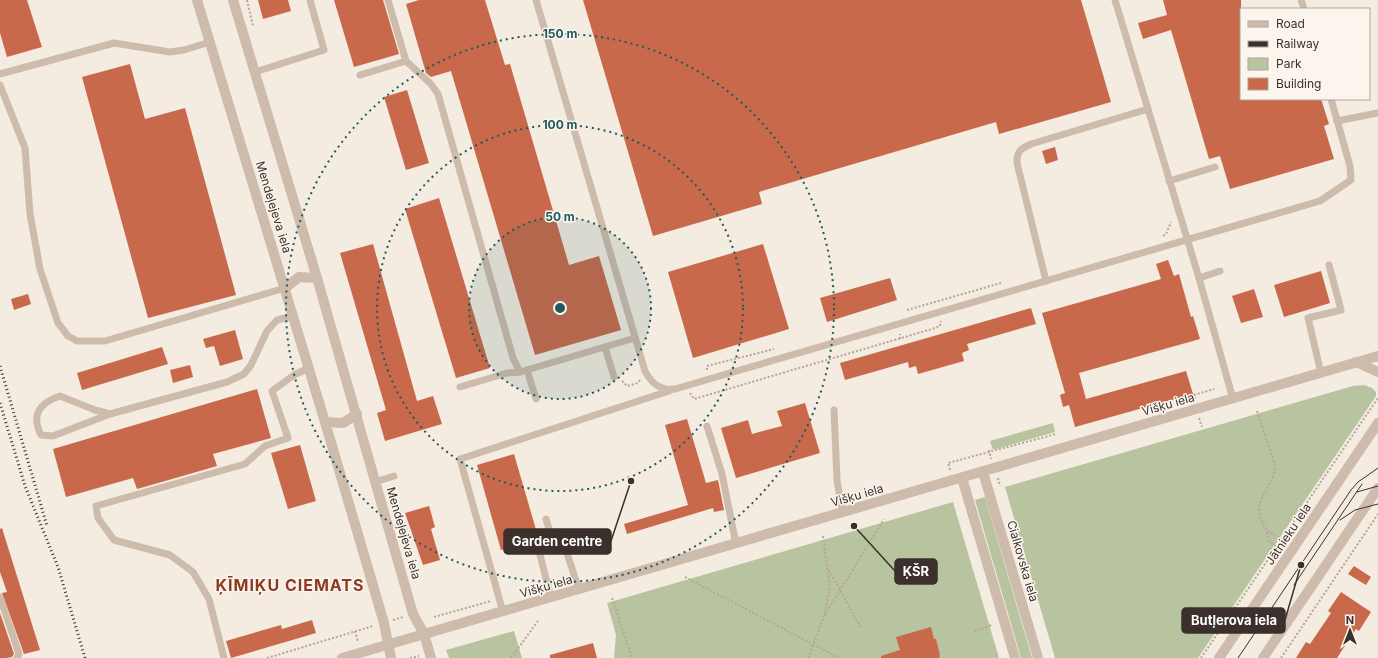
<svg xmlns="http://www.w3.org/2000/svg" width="1378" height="658" viewBox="0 0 1378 658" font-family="Inter,sans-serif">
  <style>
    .green { fill: #b8c4a0 }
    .building { fill: #c8694b }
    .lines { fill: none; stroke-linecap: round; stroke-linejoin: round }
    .path { stroke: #b9a596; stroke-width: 2; stroke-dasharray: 2 2; stroke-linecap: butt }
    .service { stroke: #cdbbac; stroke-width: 7 }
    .minor { stroke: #cdbbac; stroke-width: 10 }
    .tertiary { stroke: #cdbbac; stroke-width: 10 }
    .tram { stroke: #3b302b; stroke-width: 1 }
    .rail { stroke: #3b302b; stroke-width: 3; stroke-dasharray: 1 3; stroke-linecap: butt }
    .ring { fill: none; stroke: #1f5a5e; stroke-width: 2; stroke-dasharray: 2 4 }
    .labels { text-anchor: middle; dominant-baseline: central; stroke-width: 3; stroke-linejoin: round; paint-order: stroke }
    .street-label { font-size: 12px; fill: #3b302b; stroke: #fbf5ee }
    .district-label { font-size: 16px; font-weight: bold; letter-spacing: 1px; fill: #8c3b22; stroke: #fbf5ee }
    .centre { fill: #1f5a5e; stroke: #fbf5ee; stroke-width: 2 }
    .ring-label { font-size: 12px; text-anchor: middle; font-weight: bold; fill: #1f5a5e; stroke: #fbf5ee; stroke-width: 3; stroke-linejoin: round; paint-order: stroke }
    .leader { fill: none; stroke: #3b302b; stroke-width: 1.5 }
    .callout-dot { fill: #3b302b; stroke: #fbf5ee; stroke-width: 1.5 }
    .callout { fill: #3b302b; stroke: #3b302b; stroke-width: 1.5 }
    .callout-label { font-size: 13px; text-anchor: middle; font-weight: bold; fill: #fff }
  </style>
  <rect width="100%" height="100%" fill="#f4ebe1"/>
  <g class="green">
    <polygon points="1364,385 1372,388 1376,392 1376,396 1198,658 1055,658 1005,487 1353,386"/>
    <polygon points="1053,423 1055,432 993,450 990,441"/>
    <polygon points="985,497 1032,658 1021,658 975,500"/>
    <polygon points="953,502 999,658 614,658 616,635 607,603"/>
    <polygon points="514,631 522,658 449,658 446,650"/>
  </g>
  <g class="building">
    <polygon points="0,0 27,0 42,47 7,57 0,33"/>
    <polygon points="258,0 288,0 291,11 263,19"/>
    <polygon points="334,0 383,0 399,54 354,67"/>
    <polygon points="419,0 485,0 505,65 510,64 569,265 599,256 621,330 535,355 451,71 431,77 426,73 406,4"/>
    <polygon points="583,0 1081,0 1111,102 999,134 996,122 759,192 762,204 653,236"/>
    <polygon points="1163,0 1241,0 1241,99 1321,99 1329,124 1324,126 1334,159 1230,189 1220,156 1209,159 1171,30 1143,39 1138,23 1167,15"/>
    <polygon points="130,64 145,119 185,108 236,295 148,318 82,77"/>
    <polygon points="407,90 429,163 406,170 384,97"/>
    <polygon points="1055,147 1058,160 1046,164 1042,151"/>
    <polygon points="439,198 490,368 456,378 405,209"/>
    <polygon points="373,244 417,401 433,396 442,424 385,441 377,413 386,410 340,253"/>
    <polygon points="763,244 789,329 693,358 668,272"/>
    <polygon points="1168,260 1174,276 1179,274 1191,317 1193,316 1200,339 1079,373 1086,399 1186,371 1193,394 1075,427 1069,405 1063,407 1060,395 1065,393 1042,313 1161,279 1156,264"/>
    <polygon points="1321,271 1330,303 1284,317 1274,285"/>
    <polygon points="890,278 897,300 827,322 820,298"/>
    <polygon points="1254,289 1263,317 1241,323 1232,296"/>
    <polygon points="28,294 31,304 14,310 11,299"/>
    <polygon points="1031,308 1036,324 967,344 969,350 962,353 964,361 918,374 916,366 909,368 908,362 845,380 840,363"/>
    <polygon points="235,330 243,359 220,366 214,346 206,348 203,339"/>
    <polygon points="162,347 168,364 82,390 77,373"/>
    <polygon points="190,365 193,377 173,383 170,370"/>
    <polygon points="257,389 271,438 213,454 217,466 186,475 137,489 133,478 66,497 53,449"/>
    <polygon points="805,403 820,453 736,478 721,428 748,420 752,434 782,426 777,411"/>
    <polygon points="687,419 706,483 718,480 724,510 714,512 713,508 627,534 624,524 688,505 665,425"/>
    <polygon points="300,445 316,501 288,509 271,453"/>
    <polygon points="514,454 539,540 501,550 477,465"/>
    <polygon points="429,506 435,527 431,529 440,560 423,565 405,513"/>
    <polygon points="2,528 40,650 24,654 2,593 7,592 0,572 0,529"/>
    <polygon points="1354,566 1371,577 1366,585 1348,574"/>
    <polygon points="1341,592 1371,612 1359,631 1356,629 1337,658 1296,658 1306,642 1310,644 1331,613 1328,611"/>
    <polygon points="0,613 14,654 12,657 6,658 0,658"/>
    <polygon points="312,620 316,633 231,658 226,641 281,625 282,629"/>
    <polygon points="931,627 934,639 936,639 940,655 939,655 940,658 881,658 881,656 900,650 896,637"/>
    <polygon points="593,643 597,658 550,658 550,655"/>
  </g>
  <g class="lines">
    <g class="path">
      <polyline points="247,0 253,26"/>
      <polyline points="1163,236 1166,234 1171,222"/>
      <polyline points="907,310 1001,283"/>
      <polyline points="900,339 900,334"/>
      <polyline points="707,370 707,366 774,349"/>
      <polyline points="622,381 627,386 638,383 640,380"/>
      <polyline points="690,393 694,399 932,329 940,326 941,321"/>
      <polyline points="1195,399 1194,395 1214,389"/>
      <path d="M1257,411L1275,465C1275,480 1265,489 1260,502C1257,510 1262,526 1268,531C1272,534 1277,537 1282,539"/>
      <polyline points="1199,418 1202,427"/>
      <polyline points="989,450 991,459"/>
      <polyline points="950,470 948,463 1056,434"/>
      <polyline points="998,478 1000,486"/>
      <polyline points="400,531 408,529"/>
      <polyline points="1267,532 1270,542 1277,547"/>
      <polyline points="829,570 861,628"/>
      <polyline points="685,577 839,658"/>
      <polyline points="612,598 632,658"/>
      <polyline points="825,615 884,519"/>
      <polyline points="434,617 491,601"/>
      <polyline points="393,620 403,617"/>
      <polyline points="355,631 358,642"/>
      <polyline points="974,631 992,625"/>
      <polyline points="267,658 373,626"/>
      <polyline points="410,658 419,656"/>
      <polyline points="511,658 538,621"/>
      <polyline points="808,658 824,616 830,588 823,536"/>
      <polyline points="1201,658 1378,398"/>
      <polyline points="1281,658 1378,514"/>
    </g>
    <g class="service">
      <polyline points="388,0 406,61 431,84 438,94 513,358 520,372"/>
      <path d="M536,0L645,371C651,383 661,391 675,389L1320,201L1351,180L1350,166L1331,99"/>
      <polyline points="1115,0 1199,278 1233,399"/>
      <polyline points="1301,0 1304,9"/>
      <polyline points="255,72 324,50 310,0"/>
      <polyline points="0,74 114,43 170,52 184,50 210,42"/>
      <polyline points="360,75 406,61"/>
      <polyline points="0,85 25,148 30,214 40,269 58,323 68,336 77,341 105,341 285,288"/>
      <polyline points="1337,121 1378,113"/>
      <polyline points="1169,181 1215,167"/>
      <polyline points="1199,278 1220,271"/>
      <path d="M1046,281L1017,163C1017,151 1020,149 1031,144L1148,109"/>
      <polyline points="605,347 614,377"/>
      <polyline points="527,370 536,399"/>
      <polyline points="1321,373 1308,318 1341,310 1329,265"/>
      <polyline points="460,387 507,373 520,372 635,338"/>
      <polyline points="834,410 837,481 843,513"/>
      <path d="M110,414L95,410L60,396C39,403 31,415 41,435L53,436L110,414L227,382L244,374L251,365L267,331L277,320L294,316"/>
      <polyline points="707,426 722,474 736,544"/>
      <polyline points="375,482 394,476"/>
      <polyline points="546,519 552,539 566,550 579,590"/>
      <polyline points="0,597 19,654 17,658"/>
      <polyline points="551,598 540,555 552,539"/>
      <polyline points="503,612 460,459 669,391"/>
      <polyline points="224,658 209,599 193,572 170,555 114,540 98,518 96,506 245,464 265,446 288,438 272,391 294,375 309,368"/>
    </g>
    <g class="minor">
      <polyline points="197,0 325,422 384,623 391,658"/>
      <polyline points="233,0 317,278 413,614 424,634 431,658"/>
      <polyline points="285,288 299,277 317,278"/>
      <polyline points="325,422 343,423 357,414"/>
      <polyline points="983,472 1038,658"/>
      <polyline points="962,478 1015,658"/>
    </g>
    <g class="tertiary">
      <polyline points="1356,362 1378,372"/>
      <polyline points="342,658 1378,356"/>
      <polyline points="1219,658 1378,423"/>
      <polyline points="1263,658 1378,488"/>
    </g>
    <g class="tram">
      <polyline points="1357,492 1378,486"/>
      <polyline points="1340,520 1355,510 1378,504"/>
      <polyline points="1294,585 1362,484"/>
      <polyline points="1238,658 1351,490 1358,482 1378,468"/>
    </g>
    <g class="rail">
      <polyline points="0,366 47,526"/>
      <polyline points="0,403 25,486 58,567 85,658"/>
    </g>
  </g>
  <circle cx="560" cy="308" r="91" fill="#1f5a5e" fill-opacity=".12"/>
  <g class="ring">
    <circle cx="560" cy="308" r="91"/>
    <circle cx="560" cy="308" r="183"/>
    <circle cx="560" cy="308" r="274"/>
  </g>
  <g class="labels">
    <g class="street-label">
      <text transform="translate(274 207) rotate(73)">Mendeļejeva iela</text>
      <text transform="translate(1168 404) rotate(-16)">Višķu iela</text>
      <text transform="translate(857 495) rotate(-16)">Višķu iela</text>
      <text transform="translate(404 533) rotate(74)">Mendeļejeva iela</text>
      <text transform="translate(1288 534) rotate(-56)">Jātnieku iela</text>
      <text transform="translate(1023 561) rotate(74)">Cialkovska iela</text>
      <text transform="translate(546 586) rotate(-16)">Višķu iela</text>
    </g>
    <g class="district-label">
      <text x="290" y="585">ĶĪMIĶU CIEMATS</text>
    </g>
  </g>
  <circle cx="560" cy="308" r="6" class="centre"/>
  <g class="ring-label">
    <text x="560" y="38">150 m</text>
    <text x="560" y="129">100 m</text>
    <text x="560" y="221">50 m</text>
  </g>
  <path class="leader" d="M631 481L611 541M854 526L895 571M1301 565L1285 620"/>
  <g class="callout-dot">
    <circle cx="631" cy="481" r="4"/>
    <circle cx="854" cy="526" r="4"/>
    <circle cx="1301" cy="565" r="4"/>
  </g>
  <g class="callout">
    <rect x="504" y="529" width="107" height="25" rx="4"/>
    <rect x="895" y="559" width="42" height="25" rx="4"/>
    <rect x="1182" y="608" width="103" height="25" rx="4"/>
  </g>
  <g class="callout-label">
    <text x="557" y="546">Garden centre</text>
    <text x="916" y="576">ĶŠR</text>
    <text x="1234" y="625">Butļerova iela</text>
  </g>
  <rect x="1240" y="8" width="130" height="92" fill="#fbf5ee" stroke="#aea6a0"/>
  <rect x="1248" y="21" width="20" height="6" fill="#cdbbac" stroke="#aea6a0"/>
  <text x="1276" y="28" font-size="12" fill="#3b302b">Road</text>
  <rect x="1248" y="41" width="20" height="6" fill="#3b302b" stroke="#aea6a0"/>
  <text x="1276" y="48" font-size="12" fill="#3b302b">Railway</text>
  <rect x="1248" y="58" width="20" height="12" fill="#b8c4a0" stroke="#aea6a0"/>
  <text x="1276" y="68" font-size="12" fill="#3b302b">Park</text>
  <rect x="1248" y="78" width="20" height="12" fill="#c8694b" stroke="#aea6a0"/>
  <text x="1276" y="88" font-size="12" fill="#3b302b">Building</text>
  <g transform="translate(1350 630)" stroke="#fbf5ee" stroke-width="3" paint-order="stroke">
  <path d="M0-3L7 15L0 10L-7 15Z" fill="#3b302b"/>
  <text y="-6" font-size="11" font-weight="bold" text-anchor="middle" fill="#3b302b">N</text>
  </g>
</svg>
